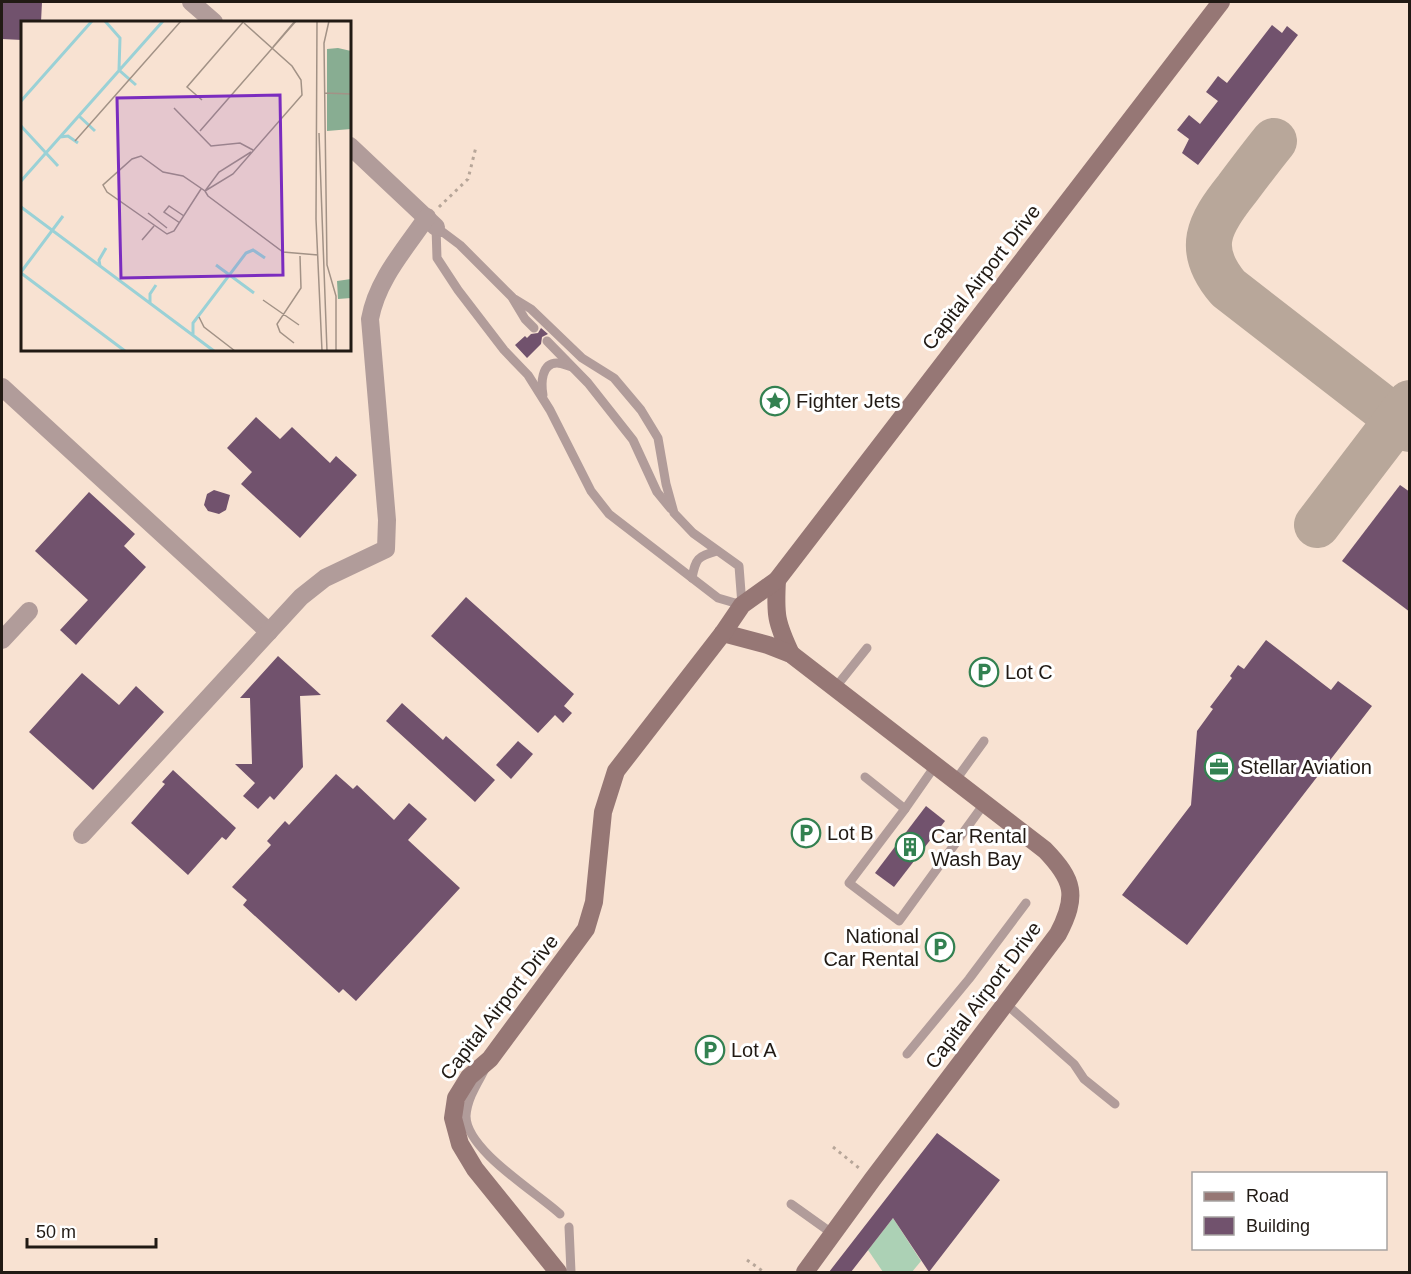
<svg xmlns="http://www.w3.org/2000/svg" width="1411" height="1274" viewBox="0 0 1411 1274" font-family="Arial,sans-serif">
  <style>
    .green { fill: #acd1b5 }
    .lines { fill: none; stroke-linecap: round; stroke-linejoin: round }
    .taxiway { stroke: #b8a79a; stroke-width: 46 }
    .building { fill: #71526d }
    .path { stroke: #b7a699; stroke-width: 3; stroke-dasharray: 3 4.5; stroke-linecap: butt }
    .lane { stroke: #b19c9a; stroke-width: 9 }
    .street { stroke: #b19c9a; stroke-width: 18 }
    .secondary { stroke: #967775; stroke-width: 18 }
    .labels { text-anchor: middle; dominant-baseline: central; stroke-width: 6; stroke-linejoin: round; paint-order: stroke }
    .street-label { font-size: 20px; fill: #211a14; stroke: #fff }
    .poi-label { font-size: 20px; fill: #211a14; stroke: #fff; text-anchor: start }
    .inset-river { fill: none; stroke: #9ad1d6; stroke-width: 3 }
    .inset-road { fill: none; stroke: #a29286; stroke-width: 1.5 }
    .view { fill: #7b2cbf; fill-opacity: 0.15; stroke: #7b2cbf; stroke-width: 3 }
    .inset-edge { fill: none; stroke: #211a14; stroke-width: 3 }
  </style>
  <rect width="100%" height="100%" fill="#f8e2d2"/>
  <polygon class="green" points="893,1218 921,1261 912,1272 883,1272 868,1250"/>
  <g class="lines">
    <g class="taxiway">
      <path d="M1274,141C1261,157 1249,173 1237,189C1209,224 1195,249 1228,288L1410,429"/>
      <polyline points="1317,525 1410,403"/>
    </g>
  </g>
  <g class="building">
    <polygon points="2,2 42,2 41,22 22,22 22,40 2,39"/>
    <polygon points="1272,25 1282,33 1287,26 1298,35 1198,165 1182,153 1189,139 1177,130 1189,115 1200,124 1218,101 1206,92 1218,76 1227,83"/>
    <polygon points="541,328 548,334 542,337 541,344 527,358 515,345 525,336 527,338 531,334 538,333"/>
    <polygon points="256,417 280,439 292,427 330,463 336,456 357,475 300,538 241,484 252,472 227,448"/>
    <polygon points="1400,485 1410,492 1410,612 1342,561"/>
    <polygon points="214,490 230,495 226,510 219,514 208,511 204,505 207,494"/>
    <polygon points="89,492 135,534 124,546 146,567 76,645 60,630 88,600 35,551"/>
    <polygon points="466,597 574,694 564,706 572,713 563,723 555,715 538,733 431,636"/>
    <polygon points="1266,640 1331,690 1338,681 1372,706 1187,945 1122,895 1191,805 1197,731 1213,709 1210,707 1232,678 1230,676 1238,665 1244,669"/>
    <polygon points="278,656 321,695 300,696 303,767 274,800 270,796 258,809 243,796 255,783 235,764 252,764 250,698 240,698"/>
    <polygon points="82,673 119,705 136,686 164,712 93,790 29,732"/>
    <polygon points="402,703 443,740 446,736 495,780 475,802 386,721"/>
    <polygon points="518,741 533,754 511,779 496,765"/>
    <polygon points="173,770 236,828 226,840 222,837 188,875 131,823 165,784 162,782"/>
    <polygon points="336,774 353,789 357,785 394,820 409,803 427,819 408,840 460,888 356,1001 343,989 339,993 243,905 247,900 232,887 271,845 267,841 285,821 289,825"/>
    <polygon points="926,806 945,821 894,887 875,873"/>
    <polygon points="937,1133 1000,1180 929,1272 893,1218 851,1272 829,1272"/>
  </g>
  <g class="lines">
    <g class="path">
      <polyline points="439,207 468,179 476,147"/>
      <polyline points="833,1147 859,1168"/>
      <polyline points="747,1260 764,1272"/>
    </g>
    <g class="lane">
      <polygon points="436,227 460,245 513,298 531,309 582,358 614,378 641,410 658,438 666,484 674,513 693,533 739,566 742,605 718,598 609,514 591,491 550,410 528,375 504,350 458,290 437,258"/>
      <polyline points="513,299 525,319 534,328"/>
      <polyline points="547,341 588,383 633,440 657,492 671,509"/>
      <path d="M543,395C541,384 541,363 557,363C561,363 568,366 572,367"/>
      <path d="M692,578C696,558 697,557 717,551"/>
      <polyline points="835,688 867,648"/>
      <polyline points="935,766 905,809 849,883 899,921 984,804"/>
      <polyline points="865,777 905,809"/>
      <polyline points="955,781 984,741"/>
      <polyline points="1006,1004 1074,1064 1084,1079 1115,1104"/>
      <polyline points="907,1054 969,979 1026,903"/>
      <path d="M485,1069C477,1084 467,1099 466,1116C466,1150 536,1192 560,1214"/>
      <polyline points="791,1204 833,1234"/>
      <polyline points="569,1227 571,1272"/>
    </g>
    <g class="street">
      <polyline points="191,2 214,22"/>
      <polyline points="350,146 436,227"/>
      <polyline points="2,387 269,632"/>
      <polyline points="2,640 29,611"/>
      <path d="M82,835L301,597L325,578L386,549L387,520L370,319C377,280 405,249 427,217"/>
    </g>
    <g class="secondary">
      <path d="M777,580C775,615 776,622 791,654"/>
      <path d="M723,633L768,645L791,654L1045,850C1074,880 1078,896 1058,934L872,1180L805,1272"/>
      <polyline points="558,1272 475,1169 460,1144 453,1118 456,1098 469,1077 490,1059 586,929 594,902 603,812 616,771 723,633 742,605 777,580 1221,2"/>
    </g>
  </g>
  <defs>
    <g id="sight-ring" transform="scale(1.5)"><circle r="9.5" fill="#fff" stroke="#338151" stroke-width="1.5"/><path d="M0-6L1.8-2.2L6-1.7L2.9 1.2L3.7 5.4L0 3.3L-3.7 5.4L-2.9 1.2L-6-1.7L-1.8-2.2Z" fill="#338151"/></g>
    <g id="parking-ring" transform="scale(1.5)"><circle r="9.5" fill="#fff" stroke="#338151" stroke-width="1.5"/><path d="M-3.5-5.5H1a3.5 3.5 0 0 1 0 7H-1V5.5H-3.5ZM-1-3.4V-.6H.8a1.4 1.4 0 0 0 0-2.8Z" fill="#338151"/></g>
    <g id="office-ring" transform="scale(1.5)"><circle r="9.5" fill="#fff" stroke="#338151" stroke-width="1.5"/><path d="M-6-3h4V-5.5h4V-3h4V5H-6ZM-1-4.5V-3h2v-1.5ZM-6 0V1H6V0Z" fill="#338151"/></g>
    <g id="building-ring" transform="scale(1.5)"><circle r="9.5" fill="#fff" stroke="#338151" stroke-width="1.5"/><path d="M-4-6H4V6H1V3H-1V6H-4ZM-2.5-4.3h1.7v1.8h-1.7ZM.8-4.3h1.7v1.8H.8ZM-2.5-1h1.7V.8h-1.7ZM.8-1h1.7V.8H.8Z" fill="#338151"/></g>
  </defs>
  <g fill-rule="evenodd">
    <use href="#sight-ring" x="775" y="401"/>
    <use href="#parking-ring" x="984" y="672"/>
    <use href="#office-ring" x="1219" y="767"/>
    <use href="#parking-ring" x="806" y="833"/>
    <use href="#building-ring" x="910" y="847"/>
    <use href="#parking-ring" x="940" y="947"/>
    <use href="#parking-ring" x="710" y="1050"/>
  </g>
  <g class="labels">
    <g class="street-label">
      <text transform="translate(981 277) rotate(-52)">Capital Airport Drive</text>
      <text transform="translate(983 995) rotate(-53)">Capital Airport Drive</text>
      <text transform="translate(499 1007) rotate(-52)">Capital Airport Drive</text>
    </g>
    <g class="poi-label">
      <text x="796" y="401">Fighter Jets</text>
      <text x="1005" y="672">Lot C</text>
      <text x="1240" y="767">Stellar Aviation</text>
      <text x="827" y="833">Lot B</text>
      <text x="931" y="836">Car Rental<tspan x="931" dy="23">Wash Bay</tspan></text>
      <text x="919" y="936" text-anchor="end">National<tspan x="919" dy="23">Car Rental</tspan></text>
      <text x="731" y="1050">Lot A</text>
    </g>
  </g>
  <g transform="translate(21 21)">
    <rect width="330" height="330" fill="#f8e2d2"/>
    <path d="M317,27L330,30V108L306,110V28ZM330,258V277L317,278L316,260Z" fill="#88ad92"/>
    <path class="inset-river" d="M84,0L99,17L98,49L115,64M0,80L71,0M58,95L74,110M0,105L37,145M39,116L47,115L57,122M0,160L142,0M0,186L193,330M195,244L233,272M79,245L78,239L85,227M0,251L42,195M0,252L104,330M129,282V273L135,264M172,314V302L225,232L232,229L244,237"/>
    <path class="inset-road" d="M296,0L295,198L301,330M308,0L303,22L306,244L315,275V330M252,26L274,0M304,72L330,73M181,79L166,66L223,0M153,87L190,125L219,122L232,129M179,110L275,0M298,112L306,330M54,120L160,0M180,168L153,210L146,213L86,171L82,164L111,138L120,135L142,151L162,155L184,170L187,175L262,231L297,234M184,170L212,153L281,74L280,59L271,45L223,2M184,170L198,151L230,131M127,192L146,207M159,202L143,191L148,185L163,195M121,219L133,205M242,279L278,304M178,296L183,306L214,330M273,322L259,311L256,303L280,267L279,235"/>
    <path class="view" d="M259,74L262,254L100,257L96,77Z"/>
    <rect width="330" height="330" class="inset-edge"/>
  </g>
  <rect width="1411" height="1274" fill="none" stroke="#211a14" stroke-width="6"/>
  <rect x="1192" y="1172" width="195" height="78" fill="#ffffff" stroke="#a6a3a1" stroke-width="1.5"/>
  <rect x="1204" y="1192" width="30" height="9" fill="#967775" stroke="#a6a3a1" stroke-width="1.5"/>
  <text x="1246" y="1202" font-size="18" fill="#211a14">Road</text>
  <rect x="1204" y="1217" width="30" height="18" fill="#71526d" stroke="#a6a3a1" stroke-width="1.5"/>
  <text x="1246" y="1232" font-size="18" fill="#211a14">Building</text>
  <path d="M27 1238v9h129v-9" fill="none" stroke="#211a14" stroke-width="3"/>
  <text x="36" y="1238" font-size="18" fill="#211a14" stroke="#ffffff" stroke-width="4.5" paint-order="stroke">50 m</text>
</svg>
